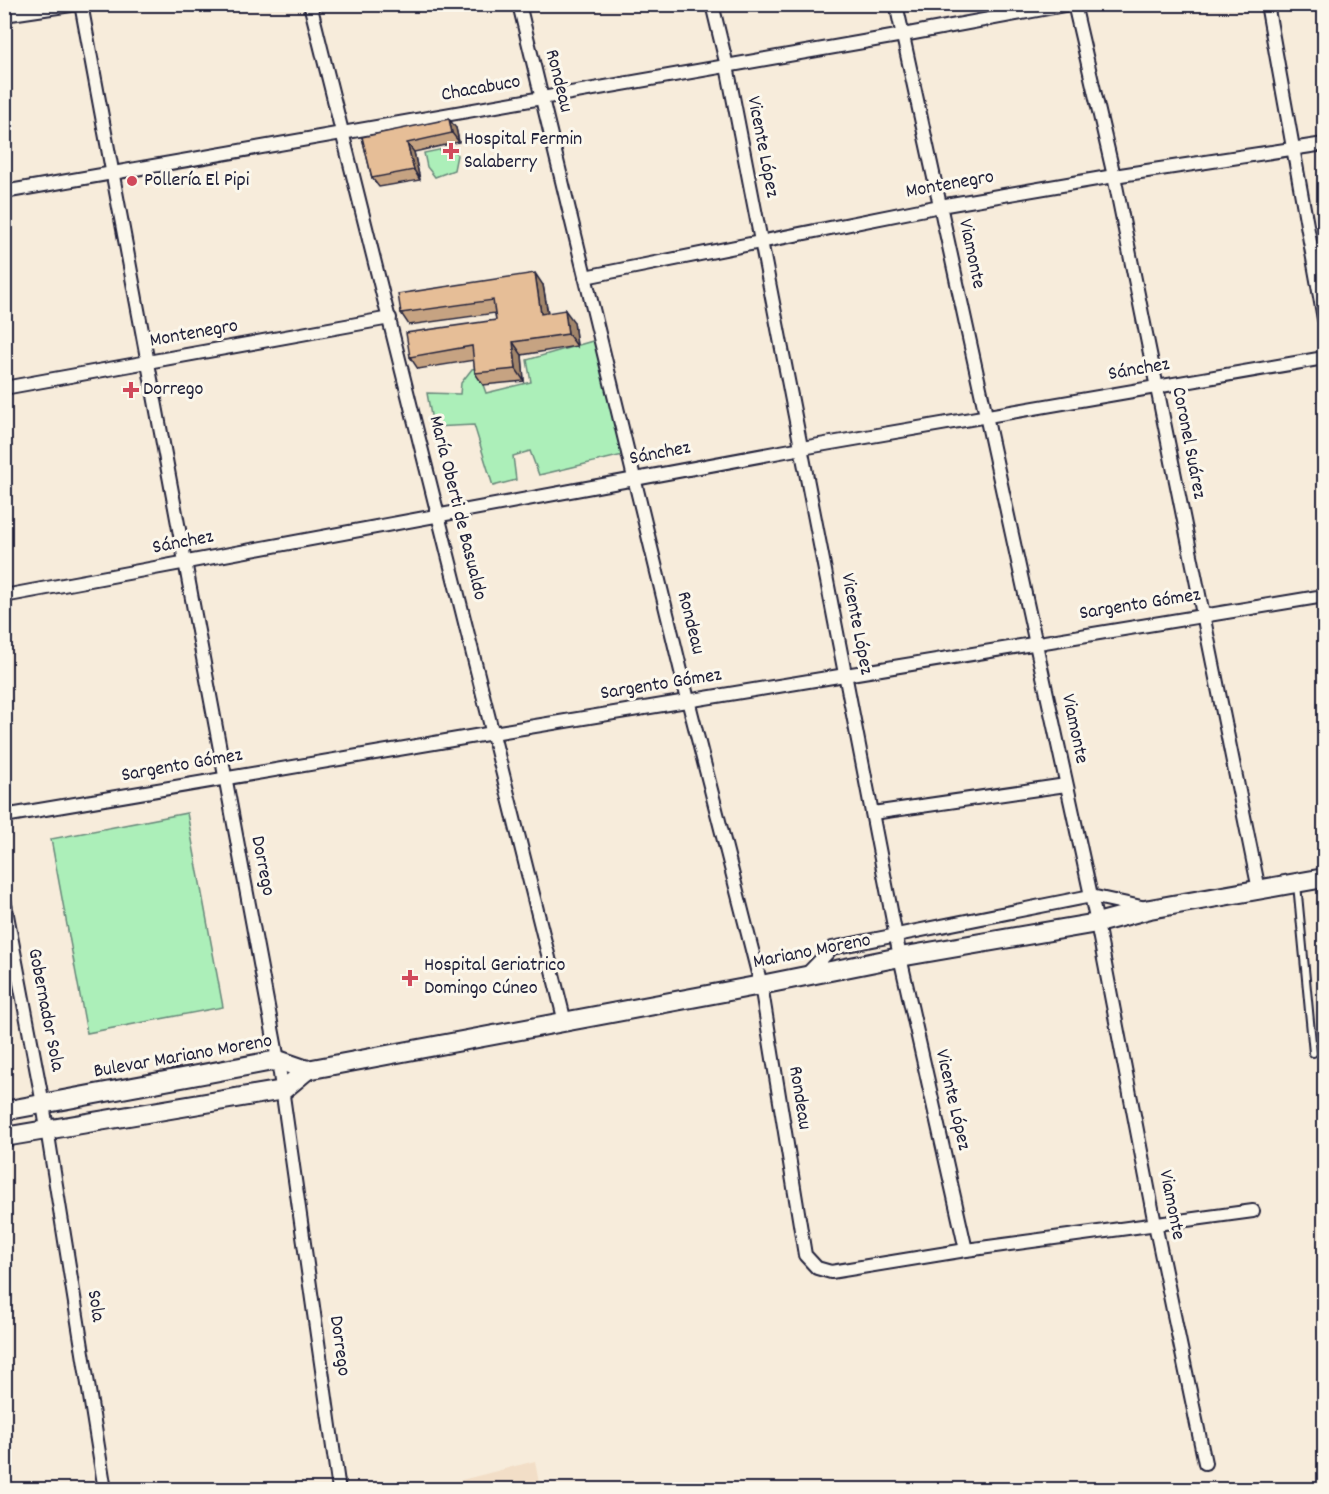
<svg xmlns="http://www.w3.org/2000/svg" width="1329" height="1494" viewBox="0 0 1329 1494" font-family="Dekko,sans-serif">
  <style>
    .built { fill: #f2dec7 }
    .green { fill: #acefb9; stroke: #67887a; stroke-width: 1.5 }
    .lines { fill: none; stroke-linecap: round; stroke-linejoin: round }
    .lane-casing { stroke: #22223b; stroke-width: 10 }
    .street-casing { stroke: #22223b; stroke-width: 16 }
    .secondary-casing { stroke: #22223b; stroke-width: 22 }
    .lane { stroke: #fbf7ec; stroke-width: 6 }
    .street { stroke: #fbf7ec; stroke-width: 12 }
    .secondary { stroke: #fbf7ec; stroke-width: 18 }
    .wall { fill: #c6a382; stroke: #22223b; stroke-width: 1.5 }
    .shaded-wall { fill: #a1856a; stroke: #22223b; stroke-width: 1.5 }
    .building { fill: #e6be97; stroke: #22223b; stroke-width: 1.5 }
    .poi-dot { fill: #d1495b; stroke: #fbf7ec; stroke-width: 2 }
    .labels { text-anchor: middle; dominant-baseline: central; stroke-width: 6; stroke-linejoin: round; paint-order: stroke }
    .street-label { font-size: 20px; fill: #22223b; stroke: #fbf7ec }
    .poi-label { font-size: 20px; fill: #22223b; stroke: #fbf7ec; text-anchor: start }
  </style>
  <rect width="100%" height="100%" fill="#f7ecdb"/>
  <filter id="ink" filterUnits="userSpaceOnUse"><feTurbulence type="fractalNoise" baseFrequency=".0167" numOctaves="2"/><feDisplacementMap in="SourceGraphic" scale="12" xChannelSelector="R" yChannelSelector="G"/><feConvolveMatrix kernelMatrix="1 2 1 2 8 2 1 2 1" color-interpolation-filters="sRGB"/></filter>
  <g filter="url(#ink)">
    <polygon class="built" points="535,1461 540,1489 427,1489"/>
    <g class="green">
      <polygon points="453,147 457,155 454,170 435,177 427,167 424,153"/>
      <polygon points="596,340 623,455 539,475 530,451 513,456 516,480 493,486 474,425 433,427 427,393 460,394 461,383 472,369 477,368 486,393 531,382 527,360"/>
      <polygon points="187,813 223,1007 87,1033 51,839"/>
    </g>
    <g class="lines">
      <g class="lane-casing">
        <polyline id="lane" points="1297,884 1313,1053"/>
      </g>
      <g class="street-casing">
        <g id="street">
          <polyline points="81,4 278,1060 339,1490"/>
          <polyline points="310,4 565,1022"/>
          <polyline points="519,4 688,700 761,985 805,1255 817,1268 831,1272 966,1250 1253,1211"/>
          <polyline points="712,4 727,66 761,241 900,957 966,1250"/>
          <polyline points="896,4 1097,923 1155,1224 1205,1463"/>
          <polyline points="1074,4 1114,176 1259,890"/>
          <polyline points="1267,4 1324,319"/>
          <polyline points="4,15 78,4"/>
          <polyline points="4,192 903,35 1070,4"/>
          <polyline points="585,277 940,206 1114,176 1324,144"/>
          <polyline points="4,388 390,318"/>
          <polyline points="4,596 802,448 1324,358"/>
          <polyline points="873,813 1066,785"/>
          <polyline points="4,816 493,733 1324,596"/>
          <polyline points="4,899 43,1104 105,1490"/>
          <polyline points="805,976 832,948 1091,896 1146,908"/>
        </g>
      </g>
      <g class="secondary-casing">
        <g id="secondary">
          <polyline points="4,1111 278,1060 307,1070 761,985 900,957 1097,923 1150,909 1324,878"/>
          <polyline points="4,1137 283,1090 307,1070"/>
        </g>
      </g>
      <use href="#lane" class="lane"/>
      <use href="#street" class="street"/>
      <use href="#secondary" class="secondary"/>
    </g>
    <g class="wall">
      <polygon points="456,128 459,142 414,152 420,180 379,187 372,178 362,137"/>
      <polygon points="543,285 548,313 574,322 577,346 522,355 524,381 483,385 475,373 474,360 418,369 410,357 496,320 495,313 409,325 401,313"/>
    </g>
    <g class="shaded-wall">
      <polygon points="449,119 456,128 459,142 452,133"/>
      <polygon points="407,143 414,152 420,180 414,170"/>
      <polygon points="535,273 543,285 550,326 541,314"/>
      <polygon points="565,310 574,322 577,346 568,334"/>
      <polygon points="513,342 522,355 524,381 516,369"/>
    </g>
    <g class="building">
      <polygon points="449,119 452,133 407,143 414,170 372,178 362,137"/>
      <polygon points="535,273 541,314 565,310 568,334 513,342 516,369 475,373 472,346 410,357 406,333 496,320 493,300 401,313 398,294"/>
    </g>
  </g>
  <g class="poi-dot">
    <path d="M448 142h6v6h6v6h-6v6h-6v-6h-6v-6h6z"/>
    <circle cx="132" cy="181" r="6"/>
    <path d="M128 381h6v6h6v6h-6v6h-6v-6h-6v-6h6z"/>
    <path d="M407 969h6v6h6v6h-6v6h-6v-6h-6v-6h6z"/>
  </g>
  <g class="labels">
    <g class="street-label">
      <text transform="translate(558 81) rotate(76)">Rondeau</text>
      <text transform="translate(481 89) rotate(-10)">Chacabuco</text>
      <text transform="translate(762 147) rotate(79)">Vicente López</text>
      <text transform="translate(950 185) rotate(-10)">Montenegro</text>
      <text transform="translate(971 254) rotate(78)">Viamonte</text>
      <text transform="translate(194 334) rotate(-10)">Montenegro</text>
      <text transform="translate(1139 370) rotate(-10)">Sánchez</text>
      <text transform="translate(1188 443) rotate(79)">Coronel Suárez</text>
      <text transform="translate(660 454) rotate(-11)">Sánchez</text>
      <text transform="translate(457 508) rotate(76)">María Oberti de Basualdo</text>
      <text transform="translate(183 543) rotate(-11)">Sánchez</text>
      <text transform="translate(1140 605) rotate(-9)">Sargento Gómez</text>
      <text transform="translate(690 623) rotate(76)">Rondeau</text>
      <text transform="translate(856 624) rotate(79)">Vicente López</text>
      <text transform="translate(661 685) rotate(-9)">Sargento Gómez</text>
      <text transform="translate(1074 729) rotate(78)">Viamonte</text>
      <text transform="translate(182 766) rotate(-10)">Sargento Gómez</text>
      <text transform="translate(262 866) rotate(79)">Dorrego</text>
      <text transform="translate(812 952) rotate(-11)">Mariano Moreno</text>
      <text transform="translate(45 1010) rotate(79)">Gobernador Sola</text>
      <text transform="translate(183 1057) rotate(-10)">Bulevar Mariano Moreno</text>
      <text transform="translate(799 1098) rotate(81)">Rondeau</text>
      <text transform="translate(952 1100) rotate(77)">Vicente López</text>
      <text transform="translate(1171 1205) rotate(79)">Viamonte</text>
      <text transform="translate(95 1306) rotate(81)">Sola</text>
      <text transform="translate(339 1346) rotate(82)">Dorrego</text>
    </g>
    <g class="poi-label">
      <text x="464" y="140">Hospital Fermin<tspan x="464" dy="23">Salaberry</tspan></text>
      <text x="144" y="181">Pollería El Pipi</text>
      <text x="143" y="390">Dorrego</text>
      <text x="424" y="966">Hospital Geriatrico<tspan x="424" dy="23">Domingo Cúneo</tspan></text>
    </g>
  </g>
  <rect width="1329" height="1494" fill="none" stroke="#fbf7ec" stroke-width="24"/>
  <rect x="12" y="12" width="1305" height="1470" fill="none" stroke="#22223b" stroke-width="2" filter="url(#ink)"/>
</svg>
